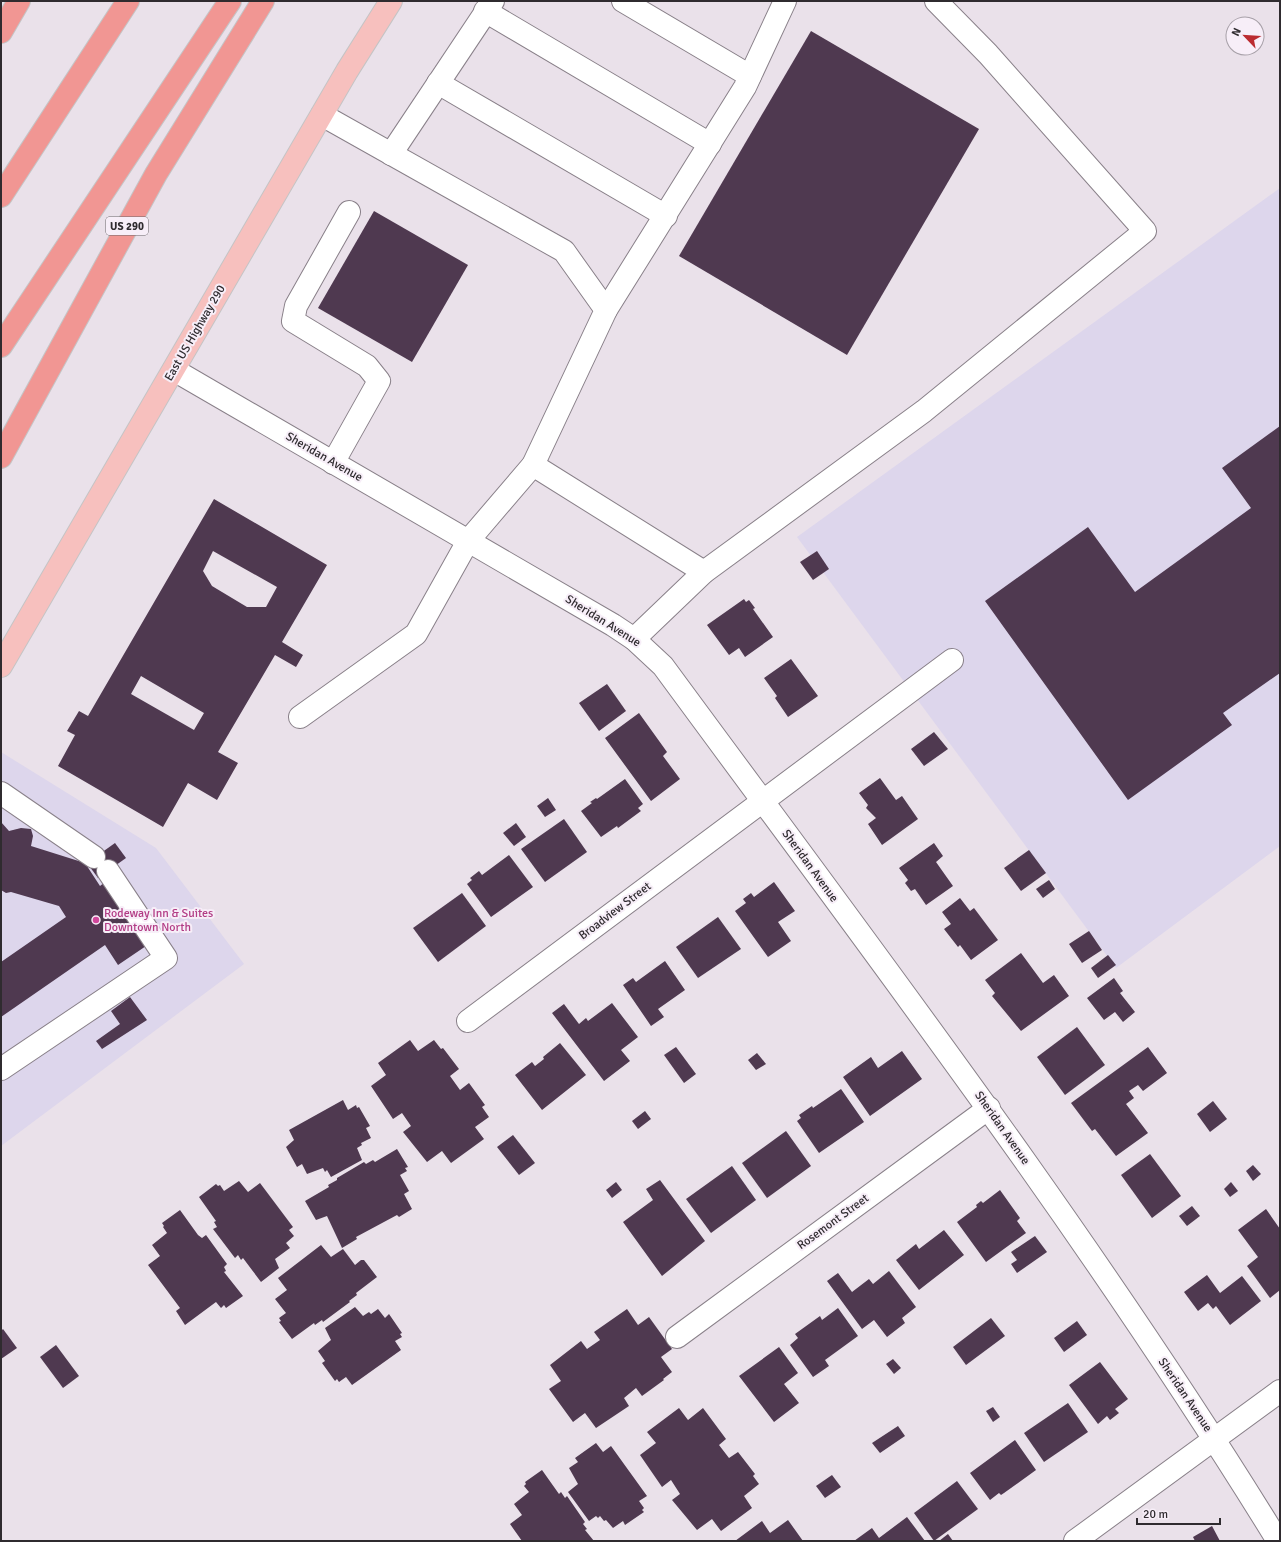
<svg xmlns="http://www.w3.org/2000/svg" width="1281" height="1542" viewBox="0 0 1281 1542" font-family="Signika,sans-serif">
  <style>
    .commercial { fill: #ddd6ec }
    .building { fill: #4f3950; fill-rule: evenodd }
    .lines { fill: none; stroke-linecap: round; stroke-linejoin: round }
    .minor-casing { stroke: #898089; stroke-width: 24 }
    .major-casing { stroke: #c5c4c5; stroke-width: 24 }
    .highway-casing { stroke: #c5c4c5; stroke-width: 24 }
    .minor { stroke: #fff; stroke-width: 22 }
    .major { stroke: #f7c0be; stroke-width: 22 }
    .highway { stroke: #f19693; stroke-width: 22 }
    .hotel-dot { fill: #d1479c; stroke: #f7eef8; stroke-width: 1.5 }
    .labels { text-anchor: middle; dominant-baseline: central; stroke-width: 4; stroke-linejoin: round; paint-order: stroke }
    .shield { fill: #f7eef8; stroke: #6b666b; stroke-width: 1 }
    .shield-label { font-size: 11px; font-weight: bold; fill: #2f2b2f }
    .street-label { font-size: 12px; fill: #2f2b2f; stroke: #f7eef8 }
    .hotel-label { font-size: 12px; fill: #b23c85; stroke: #f7eef8; text-anchor: start }
  </style>
  <rect width="100%" height="100%" fill="#eae1ea"/>
  <g class="commercial">
    <polygon points="1280,188 1280,846 1116,968 797,537"/>
    <polygon points="1,752 156,848 244,964 1,1146"/>
  </g>
  <g class="building">
    <polygon points="811,31 979,129 847,355 679,256"/>
    <polygon points="374,211 468,265 412,362 318,308"/>
    <polygon points="1280,426 1280,673 1223,713 1232,725 1128,800 985,601 1088,527 1135,592 1251,508 1222,468"/>
    <path d="M214,499L327,565L282,642L303,655L296,667L275,655L218,752L238,763L217,800L188,783L163,827L58,766L75,735L67,731L79,711L88,716ZM213,551L277,587L266,607H247L212,586L203,571ZM141,676L204,713L194,730L131,694Z"/>
    <polygon points="817,551 829,569 813,580 800,562"/>
    <polygon points="744,599 746,602 749,600 755,608 753,609 773,637 745,657 739,648 729,655 707,625"/>
    <polygon points="791,659 818,696 788,717 775,698 777,696 764,678"/>
    <polygon points="607,684 626,711 599,731 579,703"/>
    <polygon points="639,713 667,752 663,756 680,779 651,801 605,738"/>
    <polygon points="934,732 948,749 924,766 911,749"/>
    <polygon points="880,778 896,800 902,796 918,819 882,845 868,824 876,818 866,808 868,805 859,793"/>
    <polygon points="625,779 643,804 638,808 641,811 618,828 617,826 601,837 581,811 592,803 590,802 596,798 597,799"/>
    <polygon points="548,798 556,810 545,817 537,806"/>
    <polygon points="564,819 587,852 545,882 521,849"/>
    <polygon points="1,822 9,831 21,828 31,829 33,836 31,846 85,863 100,886 105,882 146,946 118,965 105,945 1,1017 1,962 66,917 59,906 11,892 6,893 1,890"/>
    <polygon points="516,823 526,837 514,846 503,833"/>
    <polygon points="115,843 126,858 98,878 87,863"/>
    <polygon points="934,843 943,856 936,862 953,886 926,905 915,889 911,891 905,883 908,880 899,868"/>
    <polygon points="1029,850 1046,873 1021,891 1004,868"/>
    <polygon points="509,855 533,887 491,917 467,884 472,880 470,878 479,871 482,875"/>
    <polygon points="1049,880 1055,889 1043,898 1036,889"/>
    <polygon points="774,882 795,911 778,922 791,941 768,957 735,911 746,903 743,899 751,893 754,897"/>
    <polygon points="462,893 486,926 438,962 413,928"/>
    <polygon points="960,898 970,911 974,908 998,940 971,960 960,945 958,947 944,929 951,924 942,912"/>
    <polygon points="718,917 741,949 698,978 676,947"/>
    <polygon points="1089,931 1102,950 1082,963 1069,944"/>
    <polygon points="1021,953 1043,983 1054,975 1069,996 1021,1031 992,996 995,993 985,980"/>
    <polygon points="1108,955 1116,965 1098,978 1091,968"/>
    <polygon points="665,961 685,990 658,1009 664,1017 651,1026 623,985 633,978 636,982"/>
    <polygon points="1114,978 1123,991 1120,993 1135,1012 1123,1022 1115,1012 1104,1020 1087,998"/>
    <polygon points="130,997 147,1020 102,1049 96,1041 120,1024 111,1011"/>
    <polygon points="612,1003 638,1037 621,1050 630,1061 604,1081 552,1013 564,1004 579,1024 586,1018 588,1021"/>
    <polygon points="1077,1027 1105,1065 1065,1095 1037,1057"/>
    <polygon points="410,1040 418,1051 434,1040 441,1049 443,1048 459,1069 450,1076 460,1090 469,1083 485,1105 482,1107 489,1117 475,1127 484,1139 451,1163 442,1151 427,1162 403,1132 411,1126 402,1113 393,1119 371,1086 386,1075 378,1063"/>
    <polygon points="560,1043 586,1075 542,1110 515,1075 532,1062 535,1066 544,1059 543,1057"/>
    <polygon points="676,1047 696,1074 684,1083 664,1055"/>
    <polygon points="1148,1047 1167,1073 1143,1091 1138,1085 1129,1091 1134,1098 1126,1104 1148,1133 1116,1156 1095,1129 1092,1131 1071,1103"/>
    <polygon points="902,1051 922,1079 870,1116 843,1077 871,1057 878,1068"/>
    <polygon points="757,1053 766,1064 756,1070 748,1060"/>
    <polygon points="841,1089 864,1122 819,1153 797,1121 801,1118 799,1115 812,1106 813,1108"/>
    <polygon points="343,1100 348,1110 356,1105 357,1108 359,1107 370,1126 366,1128 371,1138 361,1143 362,1145 357,1148 362,1160 331,1177 327,1170 325,1172 323,1168 307,1174 302,1164 297,1167 286,1147 294,1140 289,1130"/>
    <polygon points="1213,1101 1227,1119 1210,1132 1197,1114"/>
    <polygon points="645,1111 651,1119 638,1129 632,1121"/>
    <polygon points="786,1131 811,1166 767,1198 742,1163"/>
    <polygon points="513,1135 535,1163 519,1175 497,1147"/>
    <polygon points="397,1149 408,1167 405,1168 407,1171 400,1175 409,1191 404,1194 412,1209 399,1217 397,1215 356,1237 357,1239 342,1248 327,1216 316,1220 305,1201 329,1187 328,1185 337,1180 337,1178 364,1162 366,1164 373,1160 375,1162"/>
    <polygon points="1150,1154 1181,1196 1152,1218 1121,1175"/>
    <polygon points="1253,1165 1261,1174 1253,1181 1246,1171"/>
    <polygon points="732,1166 756,1200 711,1233 686,1199"/>
    <polygon points="660,1180 705,1241 662,1276 623,1222 653,1200 646,1189"/>
    <polygon points="239,1181 248,1192 260,1183 293,1227 289,1230 294,1236 286,1243 290,1248 275,1259 279,1268 261,1282 243,1258 241,1260 238,1255 235,1258 213,1229 217,1227 214,1222 216,1221 199,1197 216,1184 218,1186 220,1185 224,1191"/>
    <polygon points="616,1182 622,1190 612,1198 606,1190"/>
    <polygon points="1231,1182 1238,1191 1230,1197 1224,1189"/>
    <polygon points="1000,1190 1020,1218 1017,1221 1026,1233 986,1262 957,1222 977,1207 976,1205 981,1201 983,1203"/>
    <polygon points="1192,1206 1200,1216 1187,1226 1179,1216"/>
    <polygon points="1266,1209 1280,1229 1280,1290 1270,1298 1247,1266 1258,1257 1238,1230"/>
    <polygon points="180,1210 198,1235 202,1238 206,1235 227,1264 224,1267 226,1271 224,1272 243,1296 226,1308 224,1305 221,1308 216,1302 185,1325 176,1311 180,1308 148,1265 160,1256 152,1245 167,1233 163,1227 164,1226 162,1223"/>
    <polygon points="944,1230 964,1255 919,1290 896,1260 916,1244 919,1249"/>
    <polygon points="1035,1236 1047,1252 1017,1273 1011,1264 1017,1260 1011,1252"/>
    <polygon points="321,1245 331,1257 343,1249 355,1265 361,1260 364,1260 377,1277 356,1293 357,1295 349,1301 350,1302 323,1322 322,1320 315,1325 314,1323 292,1339 279,1322 281,1321 279,1318 286,1313 275,1299 287,1290 278,1278"/>
    <polygon points="889,1271 916,1307 902,1318 905,1323 887,1337 874,1320 862,1329 827,1281 838,1273 852,1292 869,1279 873,1284"/>
    <polygon points="1207,1275 1220,1293 1242,1276 1261,1301 1230,1325 1216,1306 1213,1309 1208,1303 1198,1311 1184,1292"/>
    <polygon points="355,1307 363,1316 369,1312 371,1314 378,1309 385,1318 389,1314 402,1333 400,1334 402,1337 395,1341 401,1350 352,1385 346,1377 339,1382 337,1379 335,1381 322,1363 325,1361 318,1351 331,1340 325,1328"/>
    <polygon points="838,1308 858,1336 825,1360 829,1366 813,1377 790,1345 798,1338 795,1334 820,1316 822,1320"/>
    <polygon points="627,1309 638,1325 649,1317 672,1349 661,1357 672,1372 663,1379 664,1380 642,1396 636,1388 624,1398 629,1406 596,1428 585,1413 573,1422 549,1389 561,1381 550,1365 581,1341 587,1349 600,1340 594,1332"/>
    <polygon points="991,1318 1005,1336 966,1365 953,1347"/>
    <polygon points="1077,1321 1087,1335 1064,1352 1054,1338"/>
    <polygon points="3,1329 17,1348 1,1359 1,1331"/>
    <polygon points="56,1345 79,1376 63,1388 40,1357"/>
    <polygon points="779,1347 798,1373 784,1384 799,1403 774,1422 739,1376"/>
    <polygon points="893,1359 901,1368 894,1374 886,1364"/>
    <polygon points="1100,1362 1128,1399 1115,1409 1119,1413 1110,1420 1107,1416 1098,1424 1069,1385"/>
    <polygon points="1068,1403 1088,1432 1044,1462 1024,1433"/>
    <polygon points="993,1407 1000,1417 993,1422 986,1411"/>
    <polygon points="679,1408 688,1420 703,1408 726,1439 719,1445 729,1458 738,1452 755,1474 753,1476 759,1484 744,1496 752,1508 721,1531 712,1519 697,1530 672,1500 680,1494 671,1480 662,1487 640,1455 656,1443 647,1432"/>
    <polygon points="898,1426 905,1436 880,1453 872,1443"/>
    <polygon points="1015,1440 1036,1470 1004,1493 1001,1495 999,1493 990,1500 970,1473"/>
    <polygon points="596,1443 603,1452 611,1446 647,1496 639,1501 644,1508 642,1510 644,1512 625,1525 623,1521 613,1528 606,1520 604,1521 600,1516 598,1518 596,1516 589,1521 568,1492 578,1484 569,1468 578,1462 575,1458"/>
    <polygon points="542,1470 559,1494 561,1492 565,1498 567,1496 585,1522 583,1524 587,1529 585,1530 594,1541 522,1541 510,1524 522,1515 514,1504 529,1492 524,1486 526,1484 525,1482"/>
    <polygon points="832,1475 841,1487 825,1498 816,1486"/>
    <polygon points="957,1481 978,1509 934,1541 914,1513"/>
    <polygon points="907,1517 925,1541 854,1541 872,1528 879,1538"/>
    <polygon points="788,1520 803,1541 735,1541 762,1521 770,1533"/>
    <polygon points="1212,1526 1220,1541 1195,1541 1193,1537"/>
    <polygon points="948,1534 953,1541 939,1541"/>
  </g>
  <g class="lines">
    <g class="minor-casing">
      <g id="minor">
        <polyline points="623,1 750,76"/>
        <polyline points="485,11 710,144"/>
        <polyline points="438,83 666,216"/>
        <polyline points="322,115 564,251 606,310 533,465"/>
        <polyline points="391,154 493,1"/>
        <polyline points="606,310 745,87 785,1"/>
        <path d="M174,370L613,625L634,639L663,666C874,953 1091,1237 1278,1541"/>
        <polyline points="333,463 379,381 367,366 293,321 296,306 349,212"/>
        <polyline points="634,639 704,572 924,411 1145,231 988,54 936,1"/>
        <polyline points="300,717 416,634 468,541 533,465 704,572"/>
        <polyline points="1,793 94,857"/>
        <polyline points="468,1021 952,660"/>
        <polyline points="1,1069 166,958 108,871"/>
        <polyline points="677,1337 989,1108"/>
        <polyline points="1075,1541 1280,1391"/>
      </g>
    </g>
    <g class="major-casing">
      <polyline id="major" points="1,666 347,71 391,1"/>
    </g>
    <g class="highway-casing">
      <g id="highway">
        <polyline points="1,32 19,1"/>
        <polyline points="1,196 128,1"/>
        <polyline points="1,346 230,1"/>
        <polyline points="1,457 156,174 263,1"/>
      </g>
    </g>
    <use href="#minor" class="minor"/>
    <use href="#major" class="major"/>
    <use href="#highway" class="highway"/>
  </g>
  <circle class="hotel-dot" cx="96" cy="920" r="4"/>
  <g class="labels">
    <rect class="shield" x="106" y="217" width="42" height="18" rx="3"/>
    <g class="shield-label">
      <text x="127" y="226">US 290</text>
    </g>
    <g class="street-label">
      <text transform="translate(195 333) rotate(-60)">East US Highway 290</text>
      <text transform="translate(324 457) rotate(30)">Sheridan Avenue</text>
      <text transform="translate(603 621) rotate(32)">Sheridan Avenue</text>
      <text transform="translate(810 866) rotate(54)">Sheridan Avenue</text>
      <text transform="translate(615 911) rotate(-37)">Broadview Street</text>
      <text transform="translate(1002 1128) rotate(55)">Sheridan Avenue</text>
      <text transform="translate(833 1222) rotate(-36)">Rosemont Street</text>
      <text transform="translate(1185 1395) rotate(56)">Sheridan Avenue</text>
    </g>
    <g class="hotel-label">
      <text x="104" y="913">Rodeway Inn &amp; Suites<tspan x="104" dy="14">Downtown North</tspan></text>
    </g>
  </g>
  <rect width="1281" height="1542" fill="none" stroke="#2f2b2f" stroke-width="4"/>
  <g transform="translate(1245 36) rotate(295)"><circle r="19" fill="#f7eef8" stroke="#a7a0a8"/>
  <path d="M0-3L7 15L0 10L-7 15Z" fill="#bb2b30"/>
  <text y="-6" font-size="11" font-weight="bold" text-anchor="middle" fill="#2f2b2f">N</text>
  </g>
  <path d="M1137 1518v6h83v-6" fill="none" stroke="#2f2b2f" stroke-width="2"/>
  <text x="1143" y="1518" font-size="12" fill="#2f2b2f" stroke="#f7eef8" stroke-width="3" paint-order="stroke">20 m</text>
</svg>
